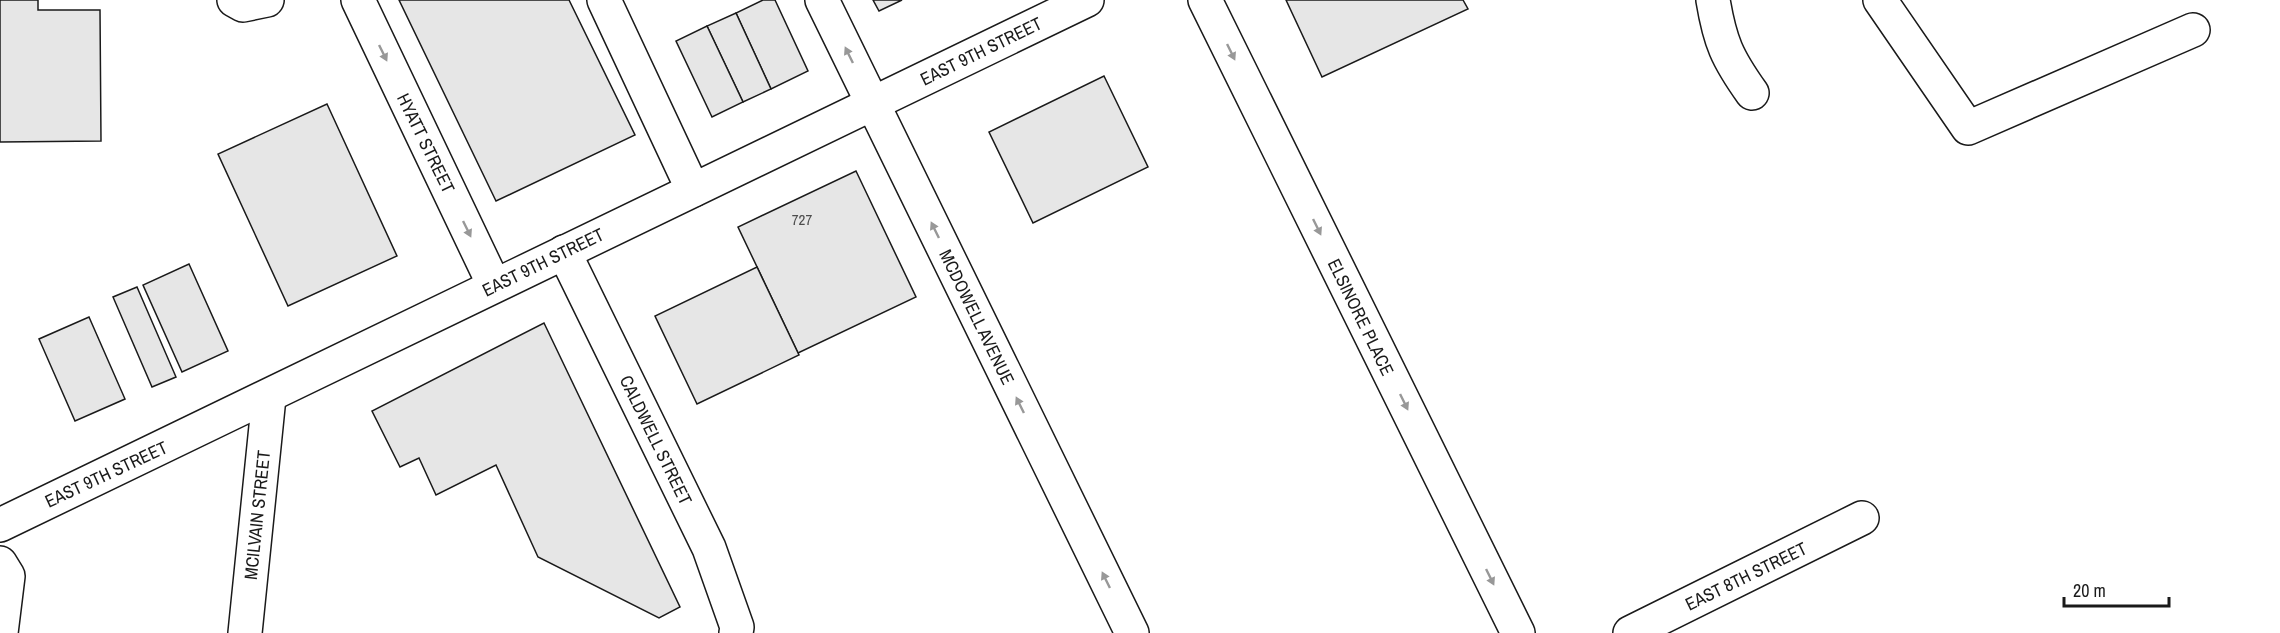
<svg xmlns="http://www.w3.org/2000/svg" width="2280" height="633" viewBox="0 0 2280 633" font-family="'Archivo Narrow',sans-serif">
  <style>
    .building { fill: #e6e6e6; stroke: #1a1a1a; stroke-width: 1.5 }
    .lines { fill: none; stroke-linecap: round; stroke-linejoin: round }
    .minor-casing { stroke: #1a1a1a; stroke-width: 36 }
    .minor { stroke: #fff; stroke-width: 33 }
    .oneway { fill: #989898 }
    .labels { text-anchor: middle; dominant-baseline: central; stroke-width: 4.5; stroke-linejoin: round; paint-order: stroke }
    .number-label { font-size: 15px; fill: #4d4d4d }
    .street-label { font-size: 18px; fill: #1a1a1a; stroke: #fff }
  </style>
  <rect width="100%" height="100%" fill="#fff"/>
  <g class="building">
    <polygon points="0,0 38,0 38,10 100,10 101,141 0,142"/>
    <polygon points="399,0 569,0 635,135 496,201"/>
    <polygon points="763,0 775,0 808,71 771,89 736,13"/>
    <polygon points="873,0 902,0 879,11"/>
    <polygon points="1286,0 1463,0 1468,9 1322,77"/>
    <polygon points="736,13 771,89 743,102 707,26"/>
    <polygon points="707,26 743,102 712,117 676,41"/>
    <polygon points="1104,76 1148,167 1033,223 989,132"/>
    <polygon points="327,104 397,256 288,306 218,154"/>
    <polygon points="856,171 916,297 798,353 738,227"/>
    <polygon points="189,264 228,351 182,372 143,285"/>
    <polygon points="757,267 799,355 697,404 655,316"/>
    <polygon points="137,287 176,377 152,387 113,297"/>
    <polygon points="89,317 125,399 75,421 39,339"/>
    <polygon points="544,323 680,607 659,618 538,557 496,465 436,495 419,458 400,467 372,411"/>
  </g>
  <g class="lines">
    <g class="minor-casing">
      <g id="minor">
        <polyline points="234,0 243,5 267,0"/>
        <polyline points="358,0 494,285"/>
        <polyline points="604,0 693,190"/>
        <polyline points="822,0 1132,633"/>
        <polyline points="1205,0 1518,633"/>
        <path d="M1713,0C1720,42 1727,58 1752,93"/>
        <polyline points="1880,0 1968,128 2193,30"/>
        <polyline points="564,252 709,548 737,627 736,633"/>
        <polyline points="0,525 1087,0"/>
        <polyline points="0,563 8,576 1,633"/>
        <polyline points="245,633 269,397"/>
        <polyline points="1630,633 1862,518"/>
      </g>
    </g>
    <use href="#minor" class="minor"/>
  </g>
  <defs><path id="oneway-solid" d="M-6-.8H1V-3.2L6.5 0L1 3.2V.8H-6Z" transform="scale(1.5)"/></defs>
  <g class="oneway">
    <use href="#oneway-solid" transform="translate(1231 52) rotate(64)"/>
    <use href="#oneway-solid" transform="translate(383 53) rotate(64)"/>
    <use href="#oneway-solid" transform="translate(849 55) rotate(-116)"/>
    <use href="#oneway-solid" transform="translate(1317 227) rotate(64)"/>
    <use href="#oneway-solid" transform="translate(467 229) rotate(64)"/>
    <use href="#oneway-solid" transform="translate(935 230) rotate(-116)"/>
    <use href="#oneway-solid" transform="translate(1404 402) rotate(64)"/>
    <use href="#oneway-solid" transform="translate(1020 405) rotate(-116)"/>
    <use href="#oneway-solid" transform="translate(1490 577) rotate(64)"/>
    <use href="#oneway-solid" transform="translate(1106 580) rotate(-116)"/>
  </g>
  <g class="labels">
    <g class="number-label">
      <text x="802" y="219">727</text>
    </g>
    <g class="street-label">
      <text transform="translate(981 51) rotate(-26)">EAST 9TH STREET</text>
      <text transform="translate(426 143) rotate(64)">HYATT STREET</text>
      <text transform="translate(543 262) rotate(-26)">EAST 9TH STREET</text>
      <text transform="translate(977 317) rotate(64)">MCDOWELL AVENUE</text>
      <text transform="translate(1361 317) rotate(64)">ELSINORE PLACE</text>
      <text transform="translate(656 440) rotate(64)">CALDWELL STREET</text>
      <text transform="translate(106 474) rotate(-25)">EAST 9TH STREET</text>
      <text transform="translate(257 515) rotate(-84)">MCILVAIN STREET</text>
      <text transform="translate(1746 576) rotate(-26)">EAST 8TH STREET</text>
    </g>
  </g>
  <path d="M2064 597v9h105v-9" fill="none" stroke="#1a1a1a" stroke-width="3"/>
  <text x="2073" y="597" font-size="18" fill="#1a1a1a" stroke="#ffffff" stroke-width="4.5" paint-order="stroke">20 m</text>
</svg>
